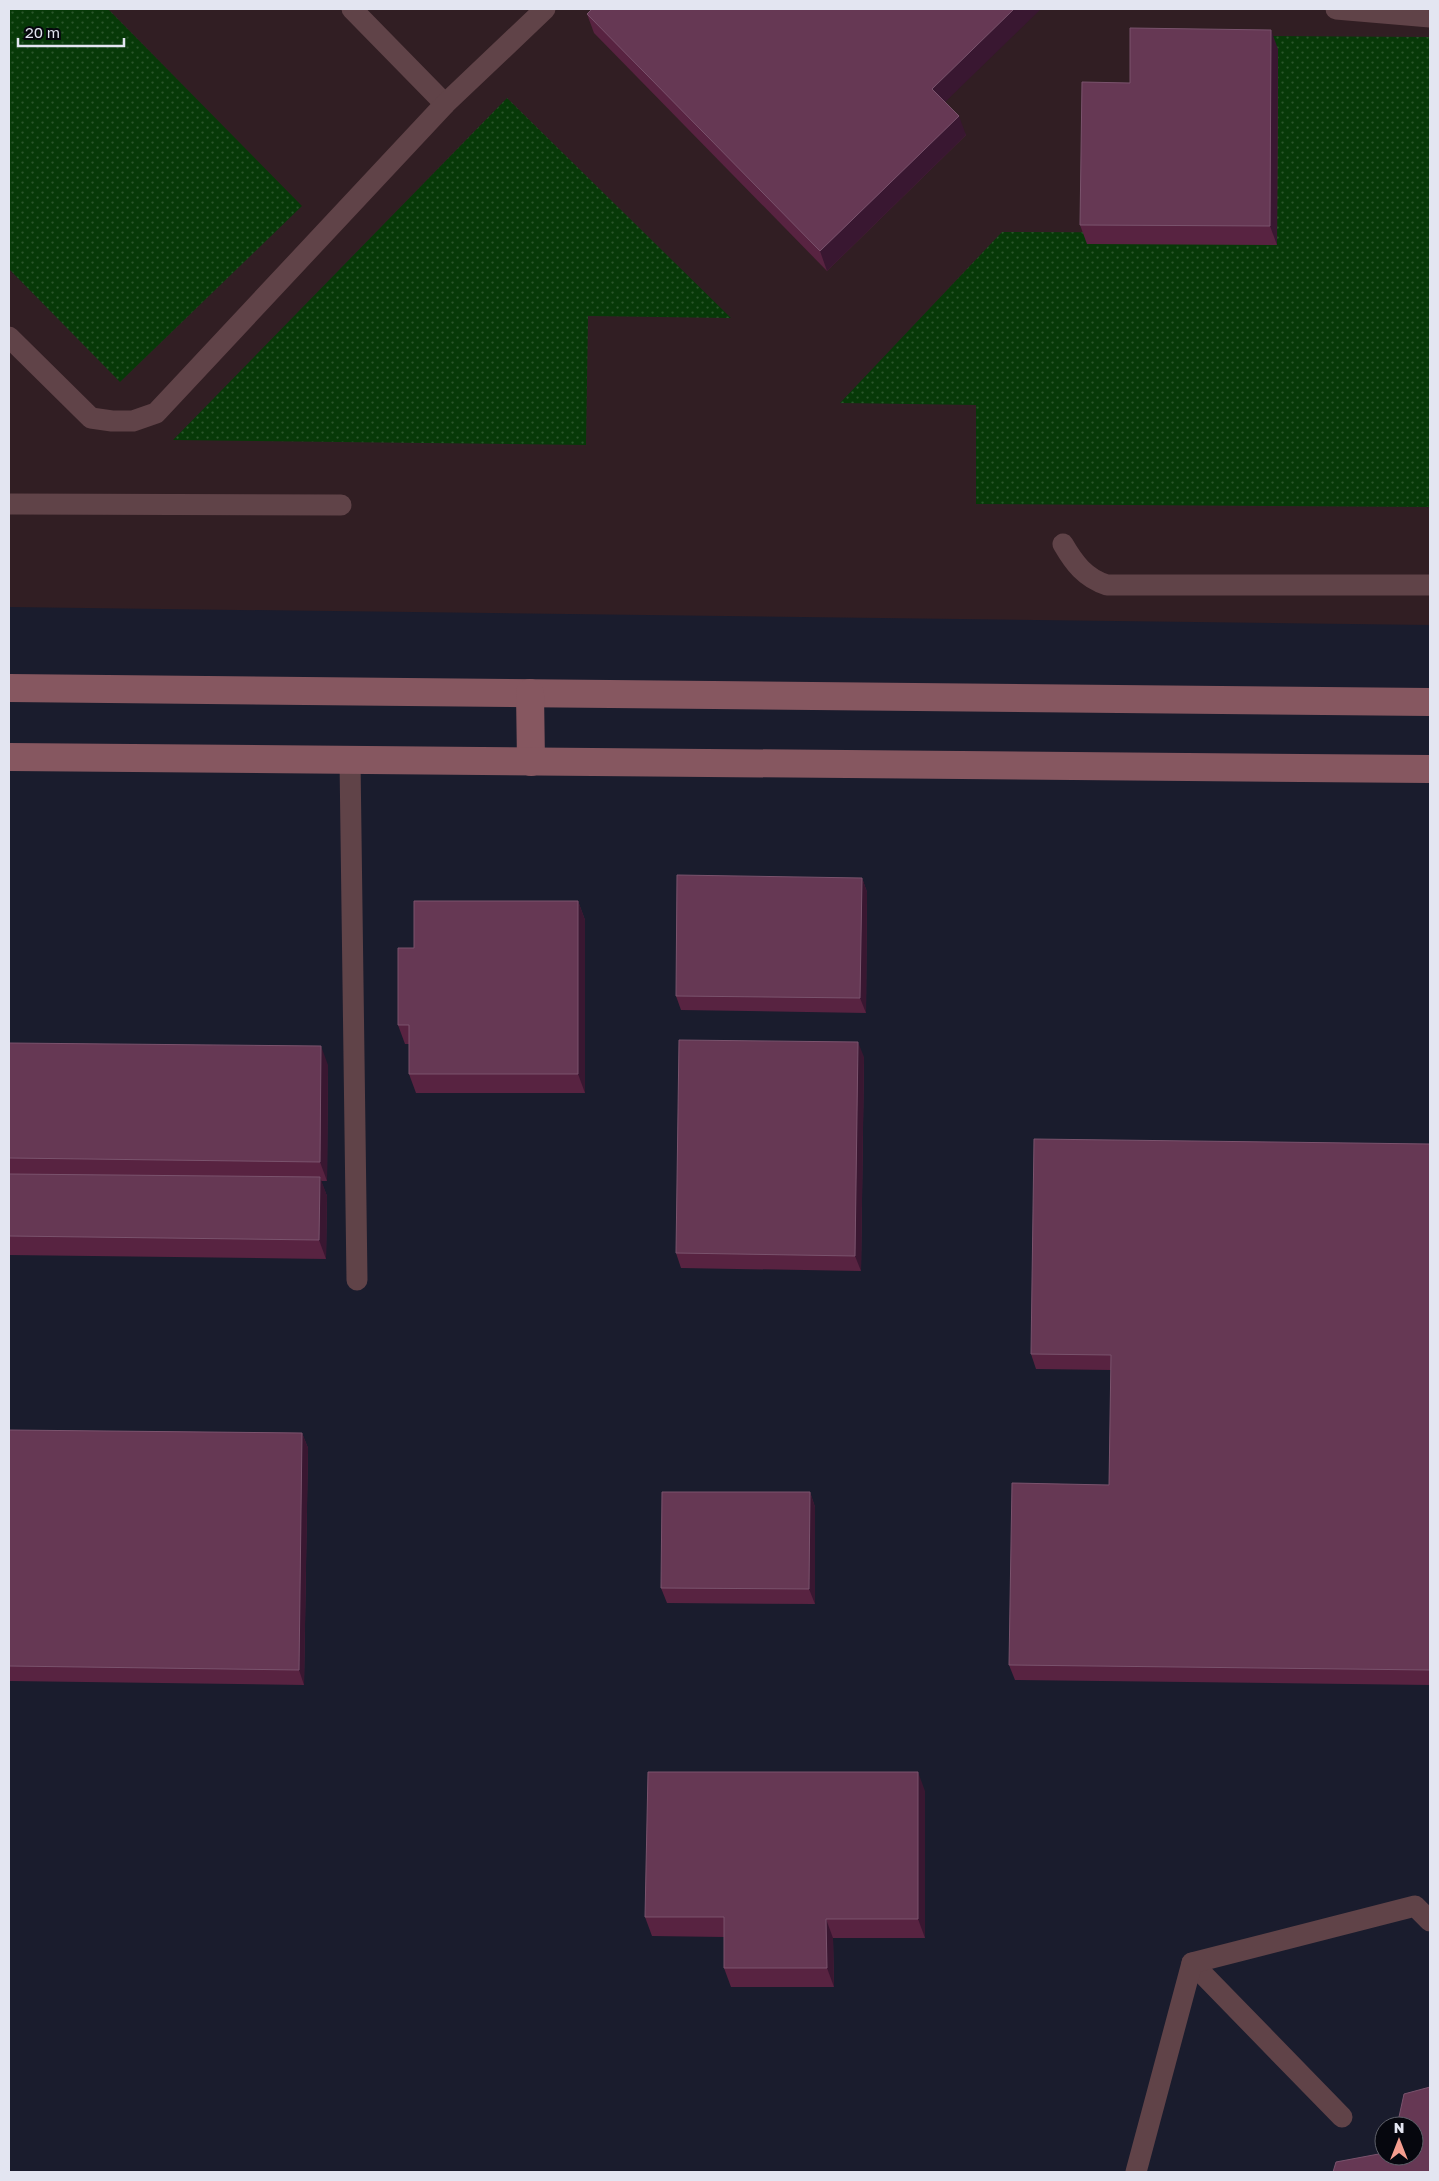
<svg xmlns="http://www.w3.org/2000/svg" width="1439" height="2181" viewBox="0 0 1439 2181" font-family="'Golos Text',sans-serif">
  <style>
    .commercial { fill: #311e23 }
    .park { fill: url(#park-dots) }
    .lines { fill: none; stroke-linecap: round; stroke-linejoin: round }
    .lane { stroke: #604348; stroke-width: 21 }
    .secondary { stroke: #865760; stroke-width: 28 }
    .wall { fill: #582341 }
    .shaded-wall { fill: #391731 }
    .building { fill: #663854; stroke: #7a536d }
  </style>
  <defs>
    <pattern id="park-dots" width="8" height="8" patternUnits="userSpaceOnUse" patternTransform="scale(1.25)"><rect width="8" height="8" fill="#073908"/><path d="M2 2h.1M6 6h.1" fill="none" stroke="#2b562c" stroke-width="1.8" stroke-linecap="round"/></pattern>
  </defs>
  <rect width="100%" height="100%" fill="#1a1c2d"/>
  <polygon class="commercial" points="9,9 1430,9 1430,625 9,607"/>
  <g class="park">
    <polygon points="9,9 108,9 302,206 120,382 9,269"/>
    <polygon points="1270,36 1430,37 1430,507 976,504 976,405 840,403 1002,232 1269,233"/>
    <polygon points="507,98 731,318 588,316 586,445 173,440"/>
  </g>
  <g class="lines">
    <g class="lane">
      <polyline points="352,9 445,104"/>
      <polyline points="1336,9 1430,17"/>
      <polyline points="9,337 91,418 112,421 133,421 156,413 445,104 545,9"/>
      <polyline points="9,504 341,505"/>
      <path d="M1063,544C1074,563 1085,578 1107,585H1430"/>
      <polyline points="350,760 357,1280"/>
      <polyline points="1192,1963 1342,2117"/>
      <polyline points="1136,2172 1192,1963 1415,1906 1430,1921"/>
    </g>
    <g class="secondary">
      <polyline points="9,688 1430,702"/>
      <polyline points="530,693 531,762"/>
      <polyline points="9,757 1430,769"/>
    </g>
  </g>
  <g class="wall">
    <polygon points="587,14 945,102 966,135 827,271 594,33"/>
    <polygon points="1278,49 1277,245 1087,244 1080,225 1130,83"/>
    <polygon points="862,878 867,892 866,1013 681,1010 676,996"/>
    <polygon points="578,901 585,920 585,1093 416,1093 409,1074 409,1044 405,1044 398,1025"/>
    <polygon points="9,1043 328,1065 327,1181 321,1181 327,1196 326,1259 9,1255"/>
    <polygon points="864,1057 861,1271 681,1268 676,1253"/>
    <polygon points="1430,1144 1430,1685 1015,1680 1009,1665 1109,1485 1111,1370 1036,1369 1031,1354"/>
    <polygon points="9,1430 302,1433 308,1448 304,1685 9,1681"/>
    <polygon points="810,1492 815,1507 815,1604 667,1603 661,1588"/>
    <polygon points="925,1791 925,1938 833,1938 834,1987 731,1987 724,1968 724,1937 652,1936 645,1917"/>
  </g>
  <g class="shaded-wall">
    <polygon points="1014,9 1041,9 939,108 932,89"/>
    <polygon points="1271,30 1278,49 1277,245 1270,226"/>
    <polygon points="959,116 966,135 827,271 820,251"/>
    <polygon points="862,878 867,892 866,1013 860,998"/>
    <polygon points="578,901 585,920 585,1093 578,1074"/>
    <polygon points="858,1042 864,1057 861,1271 855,1256"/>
    <polygon points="321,1046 328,1065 327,1181 320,1162"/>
    <polygon points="320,1177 327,1196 326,1259 319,1240"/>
    <polygon points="302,1433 308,1448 304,1685 299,1670"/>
    <polygon points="810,1492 815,1507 815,1604 809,1589"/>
    <polygon points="918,1772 925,1791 925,1938 918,1919"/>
    <polygon points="826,1919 833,1938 834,1987 827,1968"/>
  </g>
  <g class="building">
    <polygon points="592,9 1014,9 932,89 959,116 820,251 587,14"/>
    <polygon points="1130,28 1271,30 1270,226 1080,225 1082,82 1130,83"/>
    <polygon points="677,875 862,878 860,998 676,996"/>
    <polygon points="414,901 578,901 578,1074 409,1074 409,1025 398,1025 398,948 414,948"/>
    <polygon points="679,1040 858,1042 855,1256 676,1253"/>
    <polygon points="9,1043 321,1046 320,1162 9,1158"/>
    <polygon points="1034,1139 1430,1144 1430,1670 1009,1665 1012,1483 1109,1485 1111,1355 1031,1354"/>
    <polygon points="9,1174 320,1177 319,1240 9,1236"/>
    <polygon points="9,1430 302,1433 299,1670 9,1666"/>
    <polygon points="662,1492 810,1492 809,1589 661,1588"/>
    <polygon points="648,1772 918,1772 918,1919 826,1919 827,1968 724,1968 724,1917 645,1917"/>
    <polygon points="1430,2087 1430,2172 1333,2172 1336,2162 1384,2153 1384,2156 1414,2156 1414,2126 1397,2126 1404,2094"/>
  </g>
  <rect width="1439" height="2181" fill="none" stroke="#e3e5f1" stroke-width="20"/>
  <g transform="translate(1399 2141)"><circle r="24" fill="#06070e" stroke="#5e6069"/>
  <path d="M0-4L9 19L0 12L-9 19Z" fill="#f59d8f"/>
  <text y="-8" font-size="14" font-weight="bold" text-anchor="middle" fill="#e3e5f1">N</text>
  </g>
  <path d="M18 38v8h106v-8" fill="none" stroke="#e3e5f1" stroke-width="2.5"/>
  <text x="25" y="38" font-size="15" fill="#e3e5f1" stroke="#06070e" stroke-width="4" paint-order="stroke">20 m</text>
</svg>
